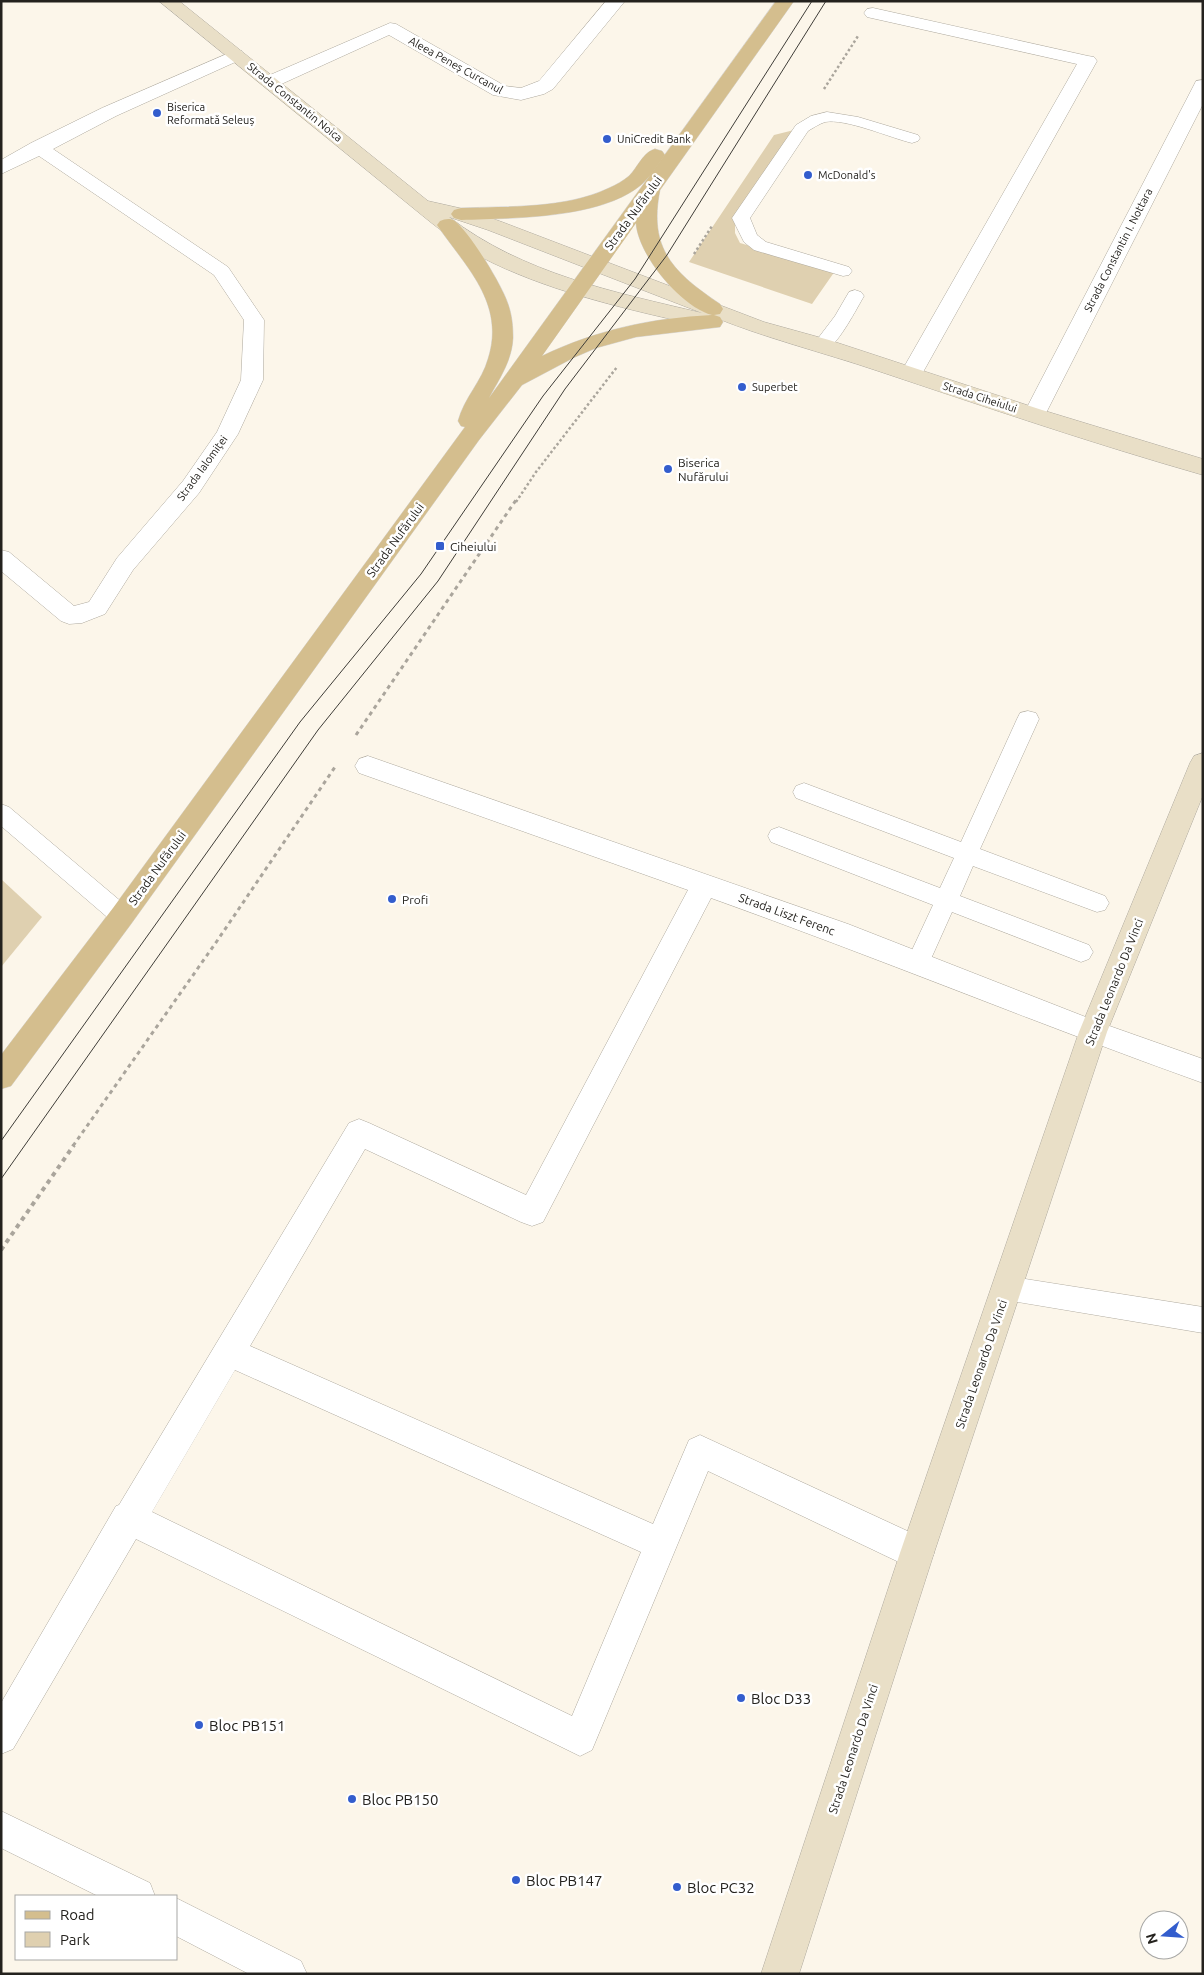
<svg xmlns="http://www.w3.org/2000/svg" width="1204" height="1975" viewBox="0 0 1204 1975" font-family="Ubuntu,sans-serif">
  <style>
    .green { fill: #dfd0b0 }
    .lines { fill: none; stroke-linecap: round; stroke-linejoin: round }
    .lane-casing { stroke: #aea99e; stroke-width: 1 }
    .street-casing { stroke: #aea99e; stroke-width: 1 }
    .secondary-casing { stroke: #aea99e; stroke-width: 1 }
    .primary-casing { stroke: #d8d7d6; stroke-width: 1 }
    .path-far2 { stroke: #aaa59c; stroke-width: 2.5; stroke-dasharray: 2.5 2.5; stroke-linecap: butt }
    .path-far1 { stroke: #aaa59c; stroke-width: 3; stroke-dasharray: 4 4; stroke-linecap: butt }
    .path { stroke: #aaa59c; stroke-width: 4; stroke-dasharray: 4.5 4.5; stroke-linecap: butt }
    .lane { fill: #fff; fill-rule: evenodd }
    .street { fill: #fff; fill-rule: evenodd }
    .secondary { fill: #e9dfc7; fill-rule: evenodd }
    .primary { fill: #d4be8e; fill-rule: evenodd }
    .tram { stroke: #3f3d38; stroke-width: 1 }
    .poi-dot { fill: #335dcd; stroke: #fff; stroke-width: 2 }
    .labels { text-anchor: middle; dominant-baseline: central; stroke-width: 5; stroke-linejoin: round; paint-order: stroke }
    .far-street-label { font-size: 11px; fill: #24221e; stroke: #fff }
    .far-poi-label { font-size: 11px; fill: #24221e; stroke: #fff; text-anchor: start }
    .street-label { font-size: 12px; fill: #24221e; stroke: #fff }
    .poi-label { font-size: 12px; fill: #24221e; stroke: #fff; text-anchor: start }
    .near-poi-label { font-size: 15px; fill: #24221e; stroke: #fff; text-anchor: start }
  </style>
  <rect width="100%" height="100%" fill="#fcf6ea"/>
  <g class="green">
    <polygon points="794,130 735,220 735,233 740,243 835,271 812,304 689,262 774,135"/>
    <polygon points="1,879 42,917 1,967"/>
  </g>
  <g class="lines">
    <g class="lane-casing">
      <g id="lane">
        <path d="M827,112L858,117L918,135L920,138L918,141L912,143C891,138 845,118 825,122C819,124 813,128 808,131L750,218L757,235L766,242L849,267L852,271L849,275L843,276L754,250L744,242L732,218L796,125L811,116Z"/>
        <path d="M855,290L861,292L864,296C857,308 839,343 827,349C823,352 819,350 816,349L813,345L816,341L835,316L849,292Z"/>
        <polygon points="1028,711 1036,713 1039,719 980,849 1105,896 1109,903 1105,910 1097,912 973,866 960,896 1089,945 1093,952 1089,959 1081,962 952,912 926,970 918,973 910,970 906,963 933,905 771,842 768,836 771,830 779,827 940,888 954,858 796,798 793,792 796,786 804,783 961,842 1017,719 1020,713"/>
        <polygon points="1,804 9,807 130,909 134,916 130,923 122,926 114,923 1,826"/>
        <polygon points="1006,1276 1203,1307 1203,1333 1006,1300 997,1297 993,1288 997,1279"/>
      </g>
    </g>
    <g class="street-casing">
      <g id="street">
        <polygon points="606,1 625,1 553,89 544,94 521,100 493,95 389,35 277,86 270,88 263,86 261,82 263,78 390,23 396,24 505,86 521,88 539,81"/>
        <polygon points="873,8 1088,56 1094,57 1097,61 922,374 919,379 911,381 903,379 900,374 1077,64 867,17 864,13 867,9"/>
        <polygon points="236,50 242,51 245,55 242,59 116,116 53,149 228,267 264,320 263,380 238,434 199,493 133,570 105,614 82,623 69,624 61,621 1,571 1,550 9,552 74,606 89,602 117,558 183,481 217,432 241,380 244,320 214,275 39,156 1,174 1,160 31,143 102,108"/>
        <polygon points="1203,80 1203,104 1045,415 1042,420 1034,422 1026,420 1023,415 1194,85 1196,81"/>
        <path d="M368,756L848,924L1101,1023L1203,1059V1083C1038,1024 876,957 711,898L543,1222L532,1226L521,1222L365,1149L250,1346L653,1524L689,1440L700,1435L929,1541L934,1553L929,1565L917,1570L905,1565L708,1471L592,1750L580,1756L136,1539L13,1749L1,1754V1703L116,1506L119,1505L349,1123L359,1119L369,1123L526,1195L688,890L359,773L355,766L359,759ZM235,1370L641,1552L572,1716L152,1512Z"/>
        <polygon points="1,1811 150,1883 155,1896 98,1896 1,1848"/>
        <polygon points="176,1898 301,1961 307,1974 249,1974 176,1936"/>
      </g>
    </g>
    <g class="secondary-casing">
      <g id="secondary">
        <path d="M159,1H179L428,201L468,210L502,222L764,322L829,340L1042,410L1203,459V475C1094,444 986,407 878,371C822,352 764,338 709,315L711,319L708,324L701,326C631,310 558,294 493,263C468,251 445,234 423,216ZM449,217L488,230L702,313C614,292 523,274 449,217Z"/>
        <polygon points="1203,753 1203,795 1107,1032 934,1553 799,1974 761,1974 900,1553 1079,1032 1190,763 1194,756"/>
      </g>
    </g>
    <g class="primary-casing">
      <g id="primary">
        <path d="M776,1H794L660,190C648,249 674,273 720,304L723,309L720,314L714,315L720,317L723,322L720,327L636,337L596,348L573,358L522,385L479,440L131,924L11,1086L1,1089V1055L113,908L465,427L461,426L458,421C464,398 482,381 488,359C506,303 465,266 437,225L440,221C445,219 450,218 455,221C470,233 502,285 508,304C512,315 513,327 513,338C512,361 499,379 489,398ZM636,223C638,255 681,307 712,315C652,318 596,330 542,356Z"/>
        <path d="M655,149L662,151L665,155C658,165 650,177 641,185C600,219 512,218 461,220L454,218L451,214L454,210L461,208C509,206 565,209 609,188C616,185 623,181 629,176C638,167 643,152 655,149Z"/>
      </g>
    </g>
    <g class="path-far2">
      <polyline points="824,89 858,36"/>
      <polyline points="694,254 712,226"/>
      <polyline points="516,502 536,472 617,367"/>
    </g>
    <g class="path-far1">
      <polyline points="356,735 516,500"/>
      <polyline points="73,1146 217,941 335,767"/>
    </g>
    <polyline class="path" points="1,1250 74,1145"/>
    <use href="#lane" class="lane"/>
    <use href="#street" class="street"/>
    <use href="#secondary" class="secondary"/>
    <use href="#primary" class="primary"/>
    <g class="tram">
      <polyline points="1,1141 300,722 421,574 543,396 635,279 812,1"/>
      <polyline points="1,1179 318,730 438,581 565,389 667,255 826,1"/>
    </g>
  </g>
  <g class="poi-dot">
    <circle cx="157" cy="113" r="5"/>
    <circle cx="607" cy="139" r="5"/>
    <circle cx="808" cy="175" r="5"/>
    <circle cx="742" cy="387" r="5"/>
    <circle cx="668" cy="469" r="5"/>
    <rect x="435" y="541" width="10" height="10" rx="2.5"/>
    <circle cx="392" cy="899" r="5"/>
    <circle cx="741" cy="1698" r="5"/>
    <circle cx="199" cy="1725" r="5"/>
    <circle cx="352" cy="1799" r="5"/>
    <circle cx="516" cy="1880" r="5"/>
    <circle cx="677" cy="1887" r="5"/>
  </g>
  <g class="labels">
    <g class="far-street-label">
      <text transform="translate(456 65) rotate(29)">Aleea Peneș Curcanul</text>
      <text transform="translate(295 102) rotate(39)">Strada Constantin Noica</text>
      <text transform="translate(1118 250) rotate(-63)">Strada Constantin I. Nottara</text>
      <text transform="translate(980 397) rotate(18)">Strada Ciheiului</text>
      <text transform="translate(202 468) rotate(-54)">Strada Ialomiței</text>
    </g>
    <g class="far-poi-label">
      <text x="167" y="107">Biserica<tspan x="167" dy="13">Reformată Seleuș</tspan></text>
      <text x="617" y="139">UniCredit Bank</text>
      <text x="818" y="175">McDonald's</text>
      <text x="752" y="387">Superbet</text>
    </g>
    <g class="street-label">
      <text transform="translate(633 213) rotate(-54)">Strada Nufărului</text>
      <text transform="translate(395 540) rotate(-54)">Strada Nufărului</text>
      <text transform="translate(157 868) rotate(-54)">Strada Nufărului</text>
      <text transform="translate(787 914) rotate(20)">Strada Liszt Ferenc</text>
      <text transform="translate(1114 982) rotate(-68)">Strada Leonardo Da Vinci</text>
      <text transform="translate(981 1364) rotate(-71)">Strada Leonardo Da Vinci</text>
      <text transform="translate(853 1749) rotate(-72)">Strada Leonardo Da Vinci</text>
    </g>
    <g class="poi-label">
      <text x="678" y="462">Biserica<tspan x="678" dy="14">Nufărului</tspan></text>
      <text x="450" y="546">Ciheiului</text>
      <text x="402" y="899">Profi</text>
    </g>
    <g class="near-poi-label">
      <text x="751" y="1698">Bloc D33</text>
      <text x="209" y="1725">Bloc PB151</text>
      <text x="362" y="1799">Bloc PB150</text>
      <text x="526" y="1880">Bloc PB147</text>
      <text x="687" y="1887">Bloc PC32</text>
    </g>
  </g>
  <rect width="1204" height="1975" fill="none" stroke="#24221e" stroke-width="5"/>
  <rect x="15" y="1895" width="162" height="65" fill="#ffffff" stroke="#a7a7a5"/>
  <rect x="25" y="1911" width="25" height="8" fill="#d4be8e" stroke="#a7a7a5"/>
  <text x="60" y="1920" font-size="15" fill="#24221e">Road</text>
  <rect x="25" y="1932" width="25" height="15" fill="#dfd0b0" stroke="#a7a7a5"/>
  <text x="60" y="1945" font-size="15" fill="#24221e">Park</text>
  <g transform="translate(1164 1935) rotate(253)"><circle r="24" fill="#ffffff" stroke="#a7a7a5"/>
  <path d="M0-4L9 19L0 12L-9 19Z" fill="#335dcd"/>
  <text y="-8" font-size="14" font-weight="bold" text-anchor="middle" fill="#24221e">N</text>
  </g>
</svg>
